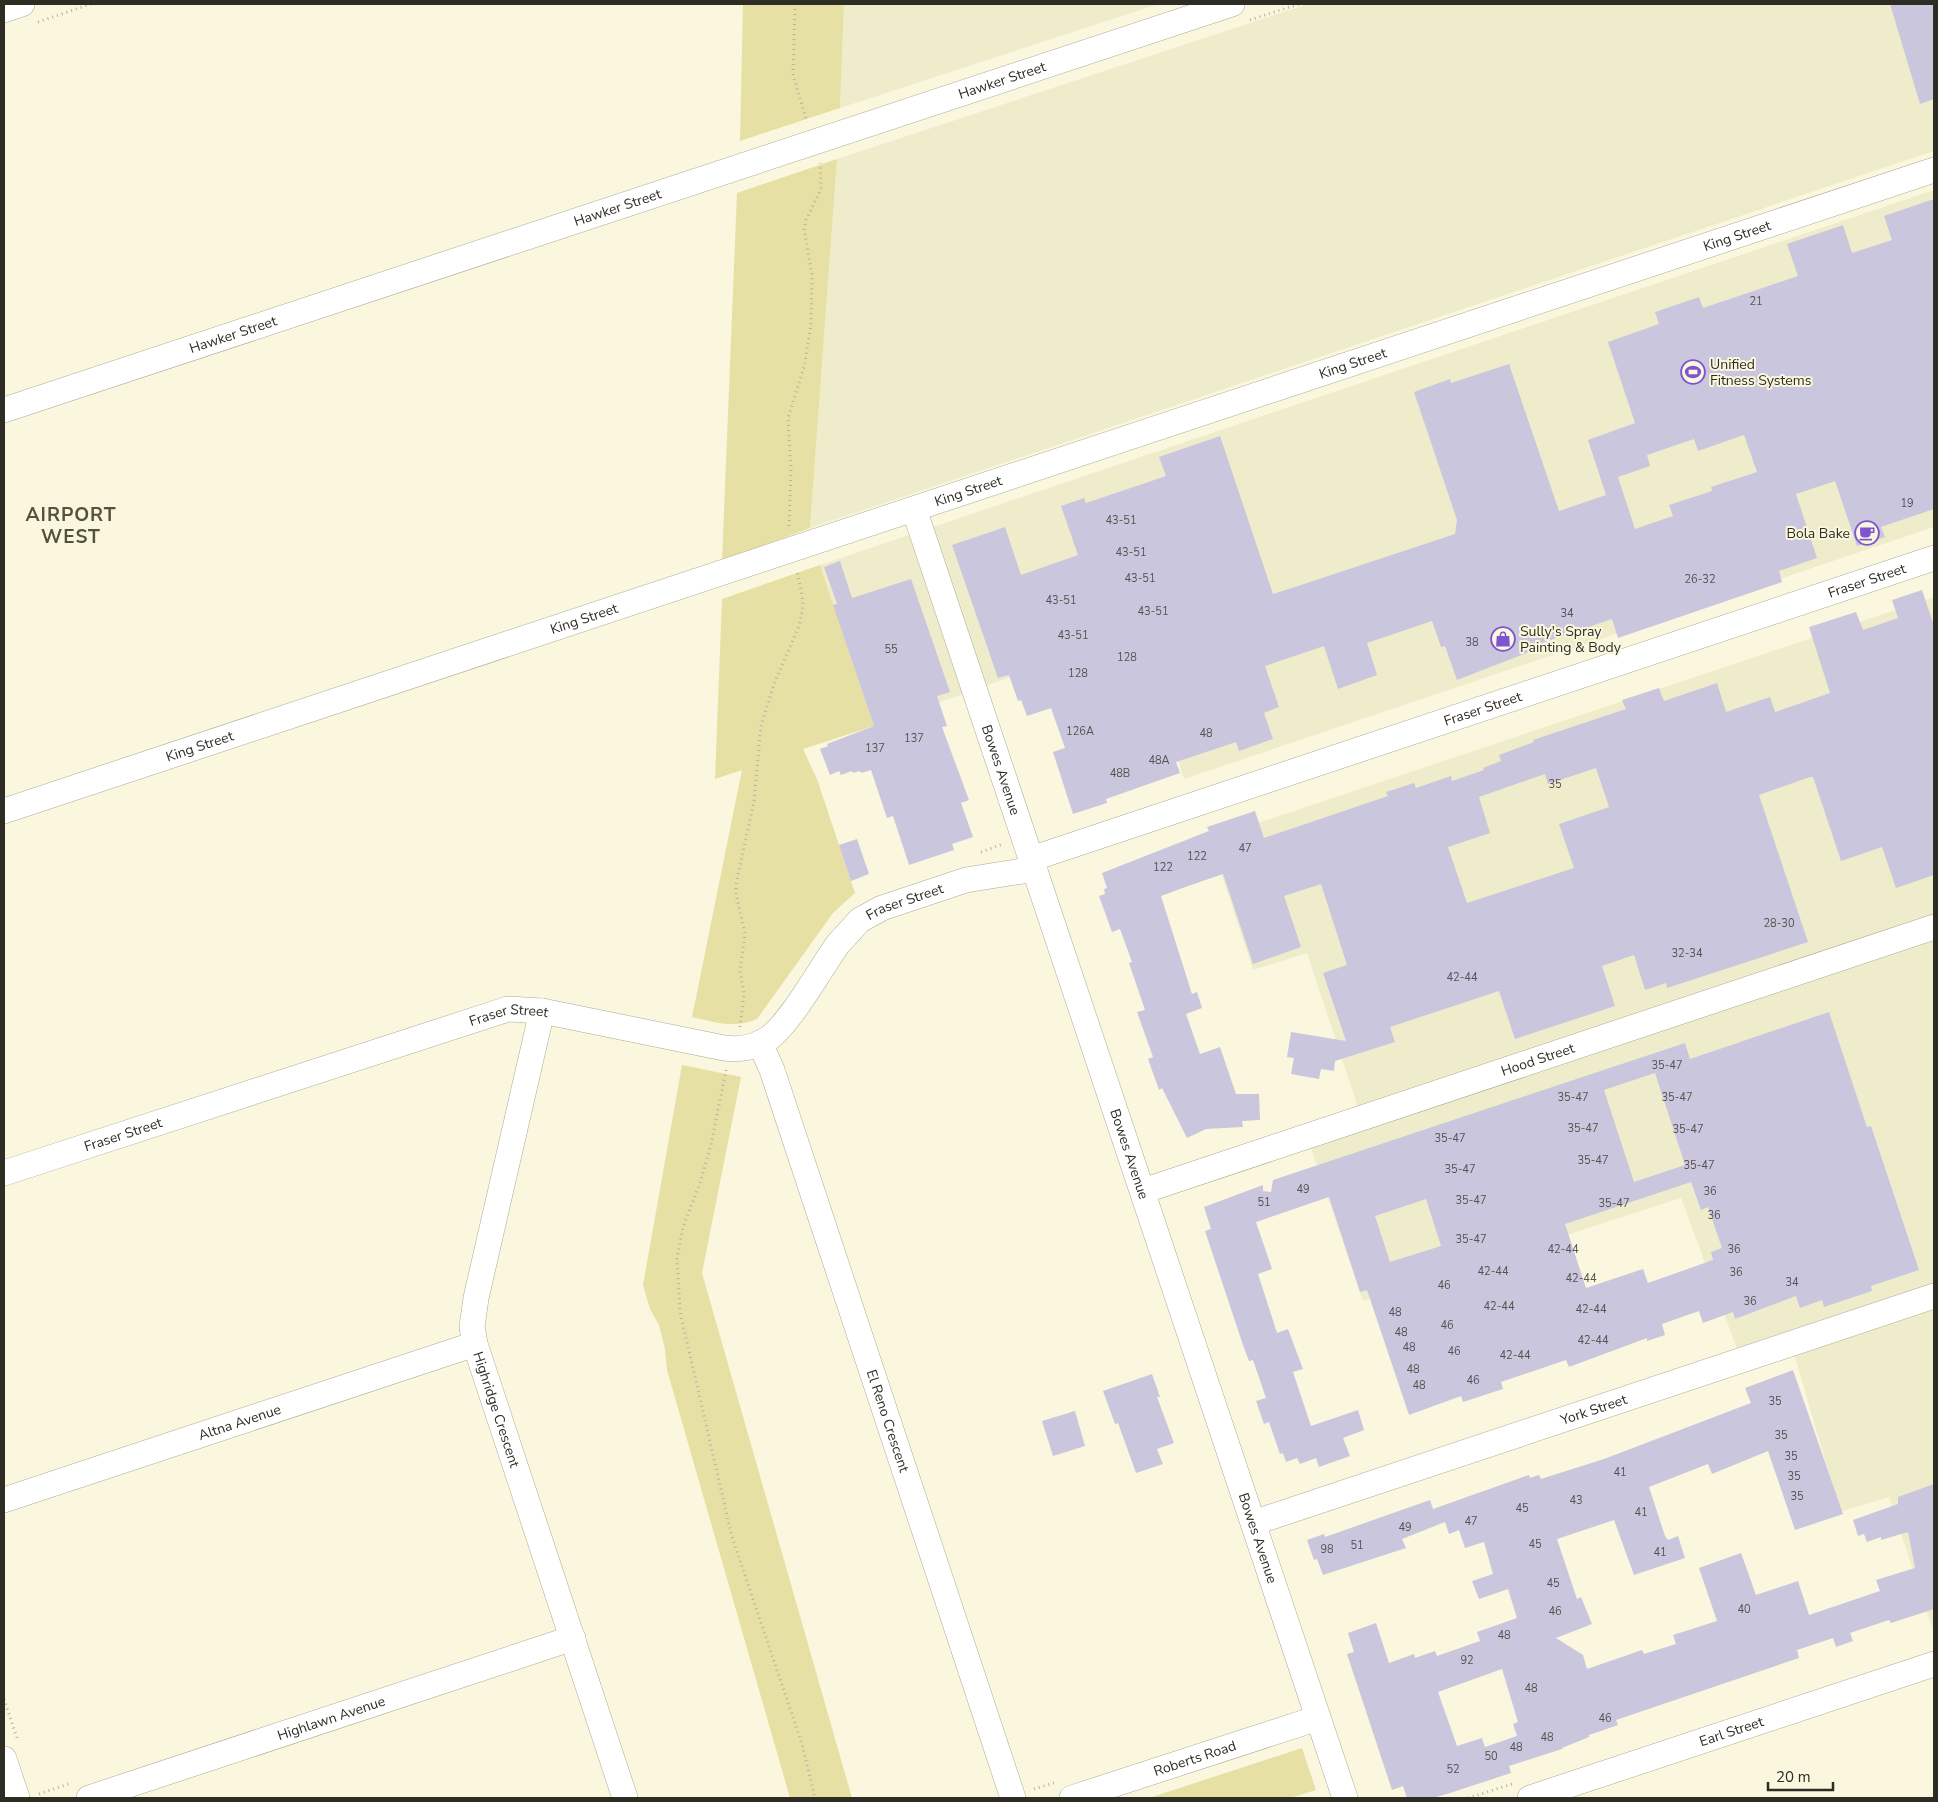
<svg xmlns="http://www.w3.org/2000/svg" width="1938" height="1802" viewBox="0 0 1938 1802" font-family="'Nunito Sans',sans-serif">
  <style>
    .built { fill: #efeccb }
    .green { fill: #e7e0a5 }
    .building { fill: #cac6de; fill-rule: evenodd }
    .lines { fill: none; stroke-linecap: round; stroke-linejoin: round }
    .minor-casing { stroke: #acaa92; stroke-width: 26 }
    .path { stroke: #b5b29f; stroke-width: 3; stroke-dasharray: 1 4; stroke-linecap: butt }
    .minor { stroke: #fff; stroke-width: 25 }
    .labels { text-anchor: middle; stroke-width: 4; stroke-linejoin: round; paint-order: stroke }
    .number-label { font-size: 11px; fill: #555352 }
    .street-label { font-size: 14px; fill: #2e2d24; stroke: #faf7de }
    .poi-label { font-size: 14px; fill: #2e2d24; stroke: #faf7de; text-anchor: start }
    .district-label { font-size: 19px; font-weight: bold; letter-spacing: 1px; fill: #54523c; stroke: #faf7de }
  </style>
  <rect width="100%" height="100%" fill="#faf7de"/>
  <g class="built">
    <polygon points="844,4 1159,4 840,108"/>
    <polygon points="1308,4 1934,4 1934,151 810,528 837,159"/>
    <polygon points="1934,190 1934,527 1184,779 1136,632 874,726 820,565"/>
    <polygon points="1934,597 1934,1633 1889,1497 1840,1512 1788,1333 1737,1349 1681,1198 1363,1301 1311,1148 1365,1129 1307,953 1253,970 1210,839"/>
  </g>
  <g class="green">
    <polygon points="743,4 844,4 840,108 740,141"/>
    <polygon points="837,159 810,528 722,561 737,193"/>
    <path d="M820,565l54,161 -71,23 14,30 38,114 -22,20 -76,106c-22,10 -43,3 -65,-2l50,-247 -27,9 7,-180z"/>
    <polygon points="682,1065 741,1077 702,1273 852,1798 790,1798 667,1370 665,1349 659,1325 650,1309 643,1285"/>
    <polygon points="1302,1748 1316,1790 1290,1798 1149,1798"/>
  </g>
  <g class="building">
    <polygon points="1890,4 1934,4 1934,99 1920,104"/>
    <path d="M1934,199v310l-53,18 4,10 -28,9 -22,-65 -39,13 21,64 -38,13 3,11 -164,56 -6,-19 -85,29 2,4 -72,28 -12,-34 -4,1 -9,-26 -65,22 10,32 -39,14 -14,-43 -59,20 14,41 -15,6 9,26 -34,12 -3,-9 -60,20 4,11 -74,26 1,4 -34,11 -20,-62 12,-4 -14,-40 -24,8 -6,-16 -3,1 -9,-26 -11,3 -46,-133 53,-18 16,48 57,-20 -17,-49 23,-8 2,5 80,-27 -7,-19 61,-21 53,158 25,-8 157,-52 2,-14 -43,-128 36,-13 1,4 58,-19 50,147 47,-16 -18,-55 47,-17 -27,-81 51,-18 -4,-12 44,-15 4,11 95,-32 -11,-32 56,-19 9,28 40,-13 -8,-24zM1744,435l13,37 -46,15 1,4 -43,14 4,11 -38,13 -17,-52 32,-11 -3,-11 47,-16 4,12z"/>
    <polygon points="840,561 852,598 911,579 950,692 937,696 947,726 942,727 969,800 961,803 973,837 952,844 954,850 909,865 893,816 887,818 871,770 861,773 860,771 853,773 852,771 841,775 839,771 830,775 820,749 828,746 827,744 874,726 833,605 837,604 824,567"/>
    <path d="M1922,590l12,36v249l-38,13 -14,-41 -41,14 -28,-84h-3l-51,18 49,147 -141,46 -1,-5 -21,7 -11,-35 -32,11 13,40 -100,33 -16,-48 -109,36 5,15 -60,19 -1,10 -13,-2 -2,10 -28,-5 3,-16 -7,-1 4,-25 55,9 -23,-68 24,-8 -26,-81 -37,12 17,51 -48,17 -30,-90 -35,12 -27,10 31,98 5,-2 5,16 -16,6 14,40 20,-7 16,47h23l1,26 -18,1 1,6 -37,2 -19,9 -25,-50 -3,2 -11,-31 5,-2 -16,-45 8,-2 -16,-47 3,-1 -12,-33 -8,3 -13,-36 6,-2 -1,-5 3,-1 -5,-15 107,-42 -2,-4 48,-16 9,27 124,-42 -2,-4 28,-9 2,5 35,-12 1,5 32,-11 -1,-2 18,-7 -2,-6 35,-13 -1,-2 93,-31 -4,-9 37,-12 5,13 53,-18 9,29 44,-15 5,15 55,-19 -21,-66 47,-15 7,18 35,-12 -6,-18zM1596,768l13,39 -50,17 15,44 -107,35 -19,-56 42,-14 -11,-36 66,-23 3,10z"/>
    <polygon points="857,839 869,874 851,881 839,845"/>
    <path d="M1829,1012l38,115 4,-1 48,144 -48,16 1,5 -48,16 -2,-7 -22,8 -4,-12 -61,23 -2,-7 -30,11 -4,-12 -37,13 3,11 -18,6v-3l-78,29 -3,-7 -65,22 2,7 -40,13 -2,-6 -52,19 -42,-125 -7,2 -31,-95 -73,25 16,47 -14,5 19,59 11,-4 15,40 -10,3 18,54 47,-16 6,20 -21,8 7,18 -31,11 -3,-9 -16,6 -3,-6 -11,4 -3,-9 -3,1 -11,-32 -5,2 -8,-23 10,-3 -13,-38 -4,1 -6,-16 -38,-114 6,-2 -7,-22 59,-22v6l8,1 2,-12 412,-137 5,16zM1655,1073l30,92 -51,17 -30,-92zM1691,1182l10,28 7,-3 14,41 -11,4 2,8 -65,23 -5,-14 -57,19 -21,-64zM1426,1199l15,47 -51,16 -15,-46z"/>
    <path d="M1793,1370l50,144 -48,16 -27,-79 -56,23 -4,-10 -59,23 16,49 3,4 10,-4 7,22 -51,17 -20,-55 -57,19 20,60 4,-2 11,27 -36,14 27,17 4,14 55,-19 2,4 32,-10 -3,-9 44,-14 -18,-53 42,-15 15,42 42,-14 11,34 71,-24 -4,-11 39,-12 -7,-36 -27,8v-3l-14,5 -3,-8 -6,2 -5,-16 45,-16v-7l36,-13v125l-43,14 -2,-3 -39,13 3,8 -17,6 -3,-9 -36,12 2,8 -183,62 2,5 -29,10v2l-27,11v1l-53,17 2,7 -61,20 -17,5h-26l-4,-12 -11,4 -45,-136 7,-2 -6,-19 28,-10 13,40 25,-9 1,4 20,-7 2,5 43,-15 -3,-9 40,-14 -9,-29 -29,10 -7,-18 21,-7 -9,-32 -19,6 -6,-18 -10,4 -4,-12 -43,17 4,9 -83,27 -6,-16 -3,1 -7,-20 17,-6 1,3 105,-37 3,9 96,-34 1,3 9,-3 2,4 63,-20 147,-56 -6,-15zM1502,1669l16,53 -5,2 4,12 -32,11 -3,-9 -25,8 -19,-54z"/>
    <polygon points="1152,1374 1160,1397 1157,1397 1174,1443 1157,1449 1163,1464 1136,1473 1118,1423 1115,1424 1103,1391"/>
    <polygon points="1075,1411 1085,1446 1053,1456 1042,1421"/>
  </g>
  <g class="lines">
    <g class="minor-casing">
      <g id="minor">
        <polyline points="4,10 22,4"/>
        <path id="s1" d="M4,410l1228,-406"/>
        <path id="s2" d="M914,509l431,1289"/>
        <path id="s3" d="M4,811l1930,-641"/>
        <path id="s4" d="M1031,859l903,-301"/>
        <path id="s5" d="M542,1011l-66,287 -4,29 3,17 150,454"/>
        <path id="s6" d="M760,1043l12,27 241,728"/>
        <path id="s7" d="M4,1173l504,-164 34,2 182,37c16,2 31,0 45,-10 21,-15 52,-70 69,-94l22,-24 22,-12 84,-28 69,-11"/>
        <path id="s8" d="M1143,1191l791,-264"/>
        <path id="s9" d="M4,1500l471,-156"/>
        <path id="s10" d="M1253,1523l681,-227"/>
        <polyline points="4,1759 17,1798"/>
        <path id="s11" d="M89,1798l484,-160"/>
        <path id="s12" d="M1072,1798l246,-80"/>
        <path id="s13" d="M1530,1798l404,-134"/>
      </g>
    </g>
    <g class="path">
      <polyline points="795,4 793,75 807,122"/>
      <polyline points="1250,20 1299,4"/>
      <polyline points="38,22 91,4"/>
      <polyline points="789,526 791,471 788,418 804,367 811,325 812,275 804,229 806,220 821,189 820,163"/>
      <polyline points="981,852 1003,844"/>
      <polyline points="740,1027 744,994 740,970 745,934 736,894 736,884 754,801 761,726 774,684 799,626 802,612 803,600 797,571"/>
      <polyline points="726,1070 711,1145 700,1183 683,1227 677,1259 680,1312 732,1537 802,1744 815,1798"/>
      <polyline points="4,1699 18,1741"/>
      <polyline points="1034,1789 1054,1783"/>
      <polyline points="39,1794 71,1783"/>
      <polyline points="1468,1798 1512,1784"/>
    </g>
    <use href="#minor" class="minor"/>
  </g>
  <defs>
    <g id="stadium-ring" transform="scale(1.25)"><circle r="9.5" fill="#faf7de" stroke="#7d56cf" stroke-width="1.5"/><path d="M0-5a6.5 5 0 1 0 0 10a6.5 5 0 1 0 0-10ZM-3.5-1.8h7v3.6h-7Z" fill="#7d56cf"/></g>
    <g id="cafe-ring" transform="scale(1.25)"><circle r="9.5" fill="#faf7de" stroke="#7d56cf" stroke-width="1.5"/><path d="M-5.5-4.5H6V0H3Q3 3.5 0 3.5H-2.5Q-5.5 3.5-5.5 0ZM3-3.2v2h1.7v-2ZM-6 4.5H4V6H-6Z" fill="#7d56cf"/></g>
    <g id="shop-ring" transform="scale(1.25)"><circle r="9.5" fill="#faf7de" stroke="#7d56cf" stroke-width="1.5"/><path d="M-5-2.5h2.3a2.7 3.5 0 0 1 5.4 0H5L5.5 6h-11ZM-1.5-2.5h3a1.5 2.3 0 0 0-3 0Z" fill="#7d56cf"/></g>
  </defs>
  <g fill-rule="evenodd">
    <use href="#stadium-ring" x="1693" y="372"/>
    <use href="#cafe-ring" x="1867" y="533"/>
    <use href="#shop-ring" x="1503" y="639"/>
  </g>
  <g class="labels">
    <g class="number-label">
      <text x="1756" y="305">21</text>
      <text x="1907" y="507">19</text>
      <text x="1121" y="524">43-51</text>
      <text x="1131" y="556">43-51</text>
      <text x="1140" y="582">43-51</text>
      <text x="1700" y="583">26-32</text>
      <text x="1061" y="604">43-51</text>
      <text x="1153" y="615">43-51</text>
      <text x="1567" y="617">34</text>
      <text x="1073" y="639">43-51</text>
      <text x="1472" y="646">38</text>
      <text x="891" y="653">55</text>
      <text x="1127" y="661">128</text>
      <text x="1078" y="677">128</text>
      <text x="1080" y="735">126A</text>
      <text x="1206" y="737">48</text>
      <text x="914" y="742">137</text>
      <text x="875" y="752">137</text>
      <text x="1159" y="764">48A</text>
      <text x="1120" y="777">48B</text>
      <text x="1555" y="788">35</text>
      <text x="1245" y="852">47</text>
      <text x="1197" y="860">122</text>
      <text x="1163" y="871">122</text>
      <text x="1779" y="927">28-30</text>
      <text x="1687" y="957">32-34</text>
      <text x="1462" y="981">42-44</text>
      <text x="1667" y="1069">35-47</text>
      <text x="1573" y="1101">35-47</text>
      <text x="1677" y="1101">35-47</text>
      <text x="1583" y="1132">35-47</text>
      <text x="1688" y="1133">35-47</text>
      <text x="1450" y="1142">35-47</text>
      <text x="1593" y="1164">35-47</text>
      <text x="1699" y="1169">35-47</text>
      <text x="1460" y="1173">35-47</text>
      <text x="1303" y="1193">49</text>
      <text x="1710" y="1195">36</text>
      <text x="1471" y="1204">35-47</text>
      <text x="1264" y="1206">51</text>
      <text x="1614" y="1207">35-47</text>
      <text x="1714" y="1219">36</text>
      <text x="1471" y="1243">35-47</text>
      <text x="1563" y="1253">42-44</text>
      <text x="1734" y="1253">36</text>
      <text x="1493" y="1275">42-44</text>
      <text x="1736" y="1276">36</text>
      <text x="1581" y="1282">42-44</text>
      <text x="1792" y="1286">34</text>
      <text x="1444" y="1289">46</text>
      <text x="1750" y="1305">36</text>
      <text x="1499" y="1310">42-44</text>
      <text x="1591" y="1313">42-44</text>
      <text x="1395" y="1316">48</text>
      <text x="1447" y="1329">46</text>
      <text x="1401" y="1336">48</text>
      <text x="1593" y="1344">42-44</text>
      <text x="1409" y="1351">48</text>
      <text x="1454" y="1355">46</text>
      <text x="1515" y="1359">42-44</text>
      <text x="1413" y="1373">48</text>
      <text x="1473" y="1384">46</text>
      <text x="1419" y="1389">48</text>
      <text x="1775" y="1405">35</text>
      <text x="1781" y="1439">35</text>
      <text x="1791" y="1460">35</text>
      <text x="1620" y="1476">41</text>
      <text x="1794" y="1480">35</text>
      <text x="1797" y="1500">35</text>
      <text x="1576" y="1504">43</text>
      <text x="1522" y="1512">45</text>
      <text x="1641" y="1516">41</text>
      <text x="1471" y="1525">47</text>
      <text x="1405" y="1531">49</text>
      <text x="1535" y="1548">45</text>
      <text x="1357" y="1549">51</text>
      <text x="1327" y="1553">98</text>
      <text x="1660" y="1556">41</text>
      <text x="1553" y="1587">45</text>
      <text x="1744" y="1613">40</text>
      <text x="1555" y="1615">46</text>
      <text x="1504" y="1639">48</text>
      <text x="1467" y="1664">92</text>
      <text x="1531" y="1692">48</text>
      <text x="1605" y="1722">46</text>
      <text x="1547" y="1741">48</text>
      <text x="1516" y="1751">48</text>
      <text x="1491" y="1760">50</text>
      <text x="1453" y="1773">52</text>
    </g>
    <g class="street-label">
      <text dy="5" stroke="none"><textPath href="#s1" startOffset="1051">Hawker Street</textPath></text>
      <text dy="5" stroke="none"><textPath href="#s1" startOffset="646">Hawker Street</textPath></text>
      <text dy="5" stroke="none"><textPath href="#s3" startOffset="1826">King Street</textPath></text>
      <text dy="5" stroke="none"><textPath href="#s1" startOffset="241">Hawker Street</textPath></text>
      <text dy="5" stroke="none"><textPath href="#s3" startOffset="1421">King Street</textPath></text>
      <text dy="5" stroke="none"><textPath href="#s3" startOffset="1016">King Street</textPath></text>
      <text dy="5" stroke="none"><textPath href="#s4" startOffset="881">Fraser Street</textPath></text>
      <text dy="5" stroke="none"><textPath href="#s3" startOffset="611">King Street</textPath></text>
      <text dy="5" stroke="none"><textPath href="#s4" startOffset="476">Fraser Street</textPath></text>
      <text dy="5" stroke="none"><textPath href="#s3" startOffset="206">King Street</textPath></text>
      <text dy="5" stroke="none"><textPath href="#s2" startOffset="275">Bowes Avenue</textPath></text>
      <text dy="5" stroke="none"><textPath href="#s7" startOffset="995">Fraser Street</textPath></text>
      <text dy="5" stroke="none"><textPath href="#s7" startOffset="530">Fraser Street</textPath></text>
      <text dy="5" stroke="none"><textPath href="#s8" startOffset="416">Hood Street</textPath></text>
      <text dy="5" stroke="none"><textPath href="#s7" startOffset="125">Fraser Street</textPath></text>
      <text dy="5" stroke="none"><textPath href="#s2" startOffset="680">Bowes Avenue</textPath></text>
      <text dy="5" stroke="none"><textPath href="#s5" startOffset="410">Highridge Crescent</textPath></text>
      <text dy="5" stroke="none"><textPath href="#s10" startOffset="359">York Street</textPath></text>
      <text dy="5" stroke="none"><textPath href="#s6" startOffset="399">El Reno Crescent</textPath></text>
      <text dy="5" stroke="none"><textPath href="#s9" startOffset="248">Altna Avenue</textPath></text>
      <text dy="5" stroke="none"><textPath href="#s2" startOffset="1085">Bowes Avenue</textPath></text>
      <text dy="5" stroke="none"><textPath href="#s11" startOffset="255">Highlawn Avenue</textPath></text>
      <text dy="5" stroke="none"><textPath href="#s13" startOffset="212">Earl Street</textPath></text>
      <text dy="5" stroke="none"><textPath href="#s12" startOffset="129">Roberts Road</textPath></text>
    </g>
    <g class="poi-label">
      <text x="1710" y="369">Unified<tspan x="1710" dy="16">Fitness Systems</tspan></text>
      <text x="1850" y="538" text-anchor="end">Bola Bake</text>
      <text x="1520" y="636">Sully's Spray<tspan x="1520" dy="16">Painting &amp; Body</tspan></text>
    </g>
    <g class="district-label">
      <text x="71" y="521">AIRPORT<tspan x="71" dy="22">WEST</tspan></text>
    </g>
  </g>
  <rect width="1938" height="1802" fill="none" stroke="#2e2d24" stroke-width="10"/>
  <path d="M1768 1782v8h65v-8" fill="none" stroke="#2e2d24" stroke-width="2.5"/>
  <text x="1776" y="1782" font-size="15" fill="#2e2d24" stroke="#faf7de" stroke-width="4" paint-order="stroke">20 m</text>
</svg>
